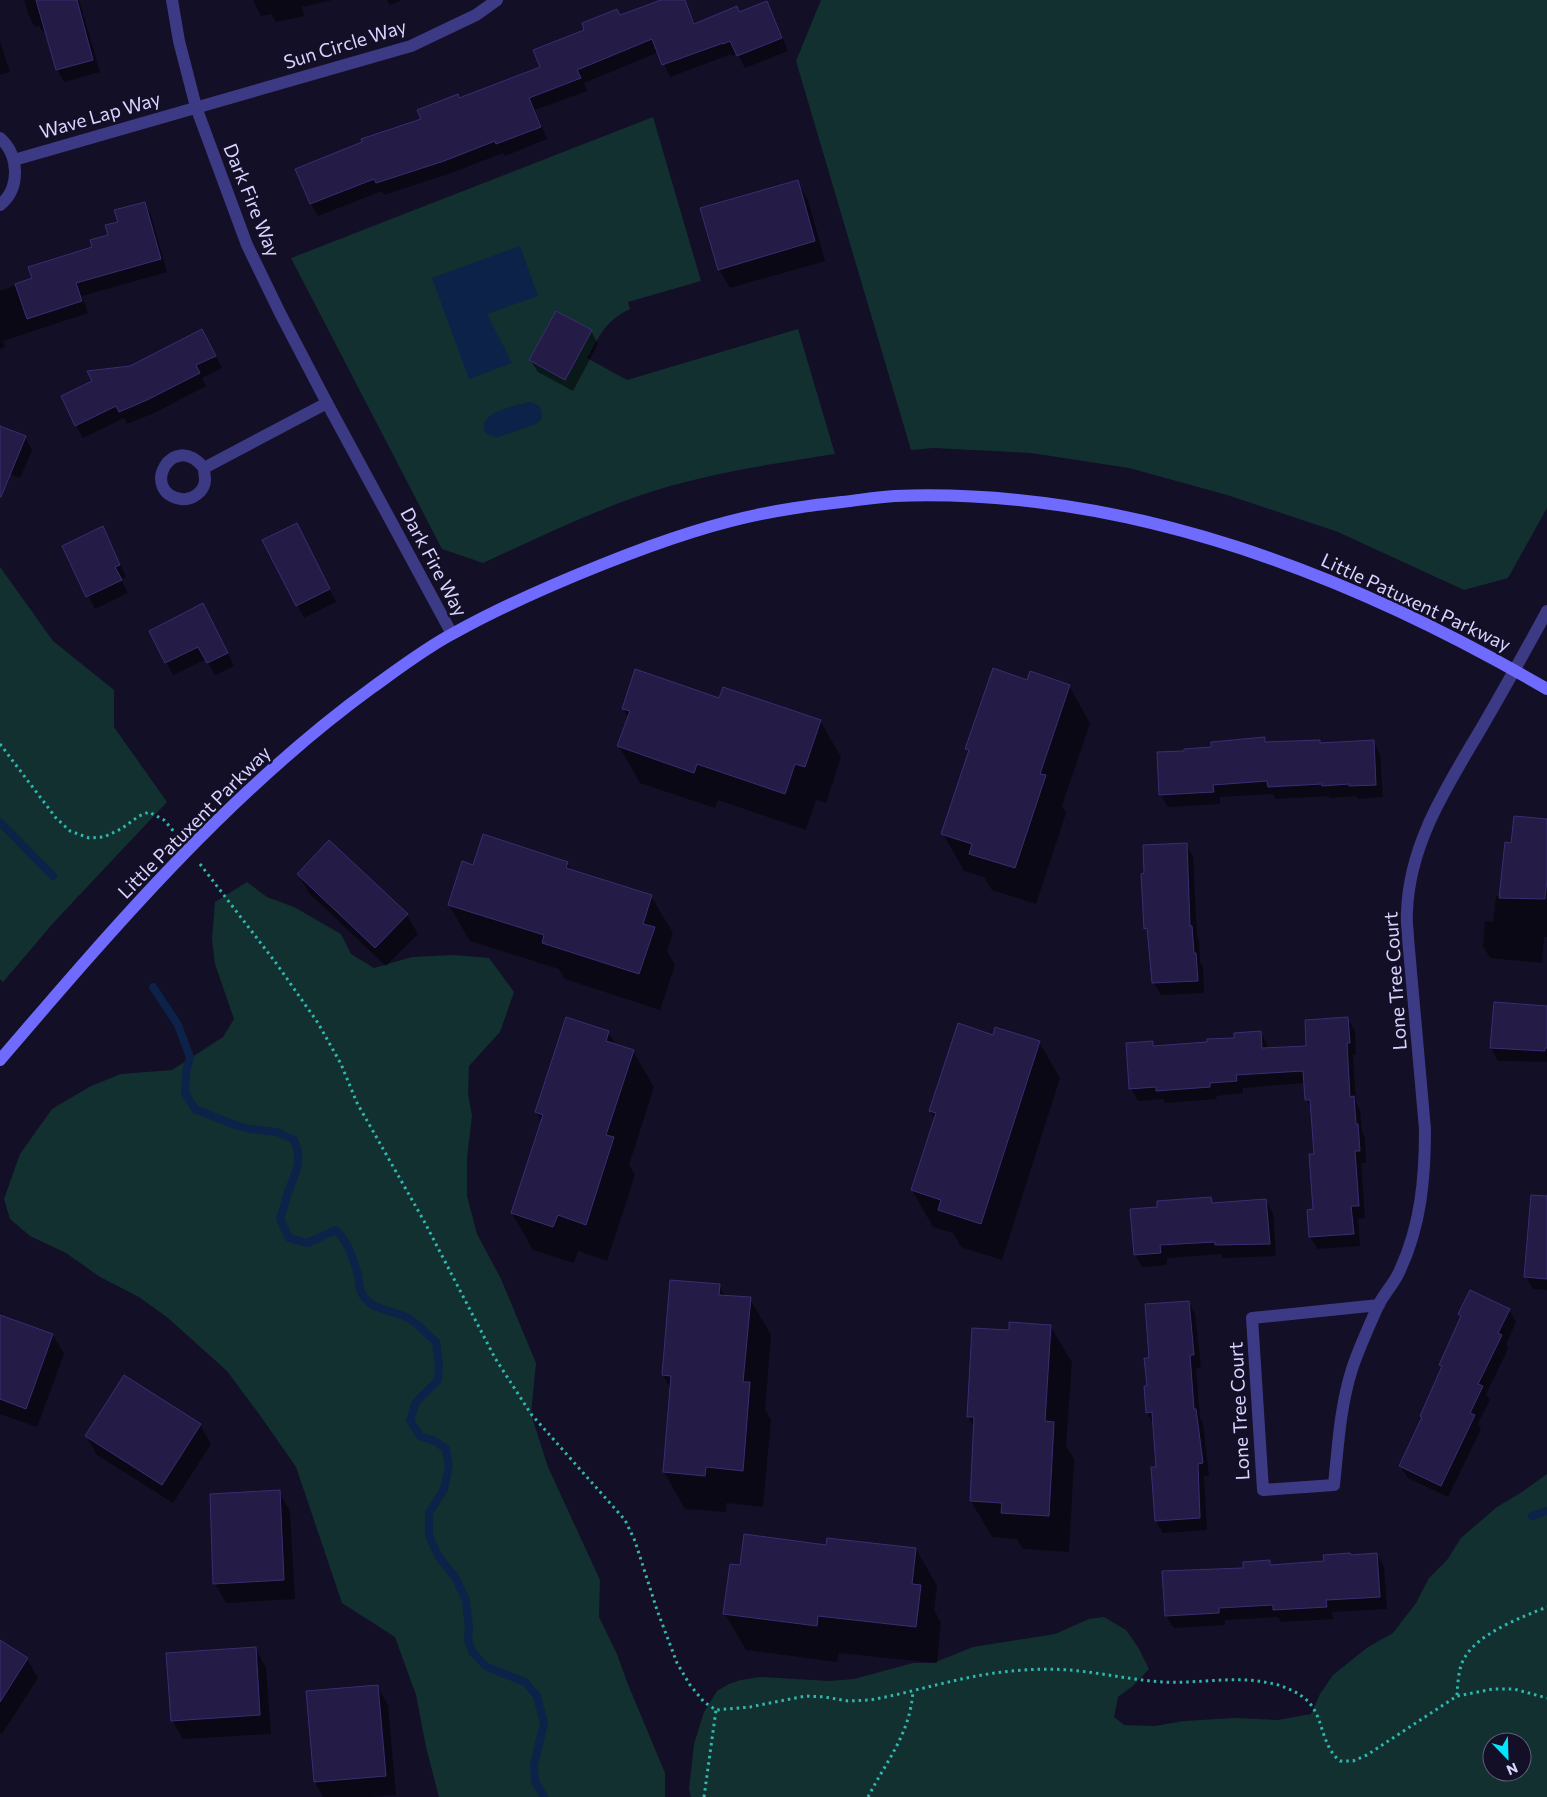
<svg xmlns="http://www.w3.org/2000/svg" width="1547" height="1797" viewBox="0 0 1547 1797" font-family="Commissioner,sans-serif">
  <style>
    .green { fill: #12302f; fill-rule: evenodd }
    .water { fill: #0c2248 }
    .shadow { fill: #0007 }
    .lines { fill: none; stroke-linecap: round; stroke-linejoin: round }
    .stream { stroke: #0c2248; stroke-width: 8 }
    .building { fill: #241b47; stroke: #3b2d73 }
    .path { stroke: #2fb8b0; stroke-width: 3; stroke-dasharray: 2.5 4; stroke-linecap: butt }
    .street { stroke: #3d3a85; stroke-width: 12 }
    .secondary { stroke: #6f6bff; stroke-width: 12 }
    .labels { text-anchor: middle; stroke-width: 5; stroke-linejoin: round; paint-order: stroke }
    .street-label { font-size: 19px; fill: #d9d4ff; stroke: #130f26 }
  </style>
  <rect width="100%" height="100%" fill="#130f26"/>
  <g class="green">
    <polygon points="821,0 1547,0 1547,508 1508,578 1464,590 1338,532 1227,495 1129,468 1031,453 933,448 911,450 796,61"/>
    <path d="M653,117l48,164 -73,21 2,7c-25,12 -30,26 -43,49l40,22 171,-51 37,125c-65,10 -131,20 -194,41 -54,19 -106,44 -158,68l-41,-14 -151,-291z"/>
    <polygon points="0,567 53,641 114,690 114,727 167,802 55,921 3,982 0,979"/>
    <polygon points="247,882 267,897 294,907 341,934 351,954 374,968 412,957 453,955 489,958 514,992 500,1032 469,1066 468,1093 472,1116 467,1158 467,1196 477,1234 501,1279 536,1363 531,1414 548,1467 600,1580 599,1617 617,1654 627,1682 665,1773 665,1797 439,1797 426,1747 416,1695 395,1637 342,1603 296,1467 259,1414 227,1371 168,1318 139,1297 100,1277 66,1253 30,1236 10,1219 4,1199 20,1154 52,1109 91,1086 121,1074 172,1070 223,1037 234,1019 215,964 212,939 215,902"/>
    <path d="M1547,1474v323h-856l-2,-8 5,-45 10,-32 13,-21 12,-7 12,-4 19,-3 69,4 25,-2 59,-16h20l40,-16 82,-13 34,-15 15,-2 22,13 12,17 11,22 -16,17 -15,11 -4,20 10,8 31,1 29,-5 51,-3 43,2 33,-6 9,-20 13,-19 35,-28 25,-14 23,-30 13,-25 18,-18 14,-22 36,-31 25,-15zM1492,1742h30v30h-30z"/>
  </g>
  <g class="water">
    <polygon points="520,246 538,296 487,314 512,363 469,379 432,278"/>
    <path d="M529,402c10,1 14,7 13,17l-6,5 -40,14 -11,-5c-7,-22 28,-26 44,-31z"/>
  </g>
  <g class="shadow">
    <polygon points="24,0 79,0 100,72 64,82 57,69 46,31 43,32 39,26 35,27 28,14"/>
    <polygon points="253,0 332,0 302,7 304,16 276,22 271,14 261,16"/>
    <polygon points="387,0 402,0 390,5"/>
    <polygon points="664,0 684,0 696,25 740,13 766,3 773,15 788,51 745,68 737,53 732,56 731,54 670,77 659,52 584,83 587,91 535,110 547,139 505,156 503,153 451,173 384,195 382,191 318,216 311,204 297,169 422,120 460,100 541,68 620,16"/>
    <polygon points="0,42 10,72 0,75"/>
    <polygon points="797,181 808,200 825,261 730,288 719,269"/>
    <polygon points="144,203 151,215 167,272 82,296 88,313 3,341 5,347 0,349 0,291 34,279 93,248 109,236"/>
    <polygon points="591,331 598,344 573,391 538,372 530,360"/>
    <polygon points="209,343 222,368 202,378 206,386 154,413 127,424 124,418 83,438 76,426 130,367"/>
    <polygon points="0,427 25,437 32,450 20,478 8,473 0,493"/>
    <polygon points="303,537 336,602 304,618 264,540"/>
    <polygon points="109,540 126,577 121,579 128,593 95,609 64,547"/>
    <polygon points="210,617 234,666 215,675 206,659 173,675 150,631"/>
    <polygon points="1069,686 1090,723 1062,806 1066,813 1036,904 992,890 984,877 964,871 943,834 969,753 966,749"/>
    <polygon points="720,700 820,721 841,757 826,803 816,800 806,830 718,800 715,808 640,783 619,746 629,718 623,709"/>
    <polygon points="1264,739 1267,743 1320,744 1373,741 1380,754 1383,797 1358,799 1356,796 1330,798 1329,796 1276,799 1273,794 1220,797 1220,804 1168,807 1161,795 1212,748"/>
    <polygon points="1547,821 1547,937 1544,937 1542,963 1490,958 1483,946 1485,921 1493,922 1496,896 1501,896 1512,844"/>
    <polygon points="1186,844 1193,857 1197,936 1199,939 1200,962 1203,967 1204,993 1161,995 1154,983 1149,935 1145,928"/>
    <polygon points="567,863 572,872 651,896 673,933 667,951 675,965 660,1010 565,979 559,969 470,941 449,905"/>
    <polygon points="298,874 407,915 418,934 386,966 309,893"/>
    <polygon points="1495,1003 1547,1007 1547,1062 1498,1061 1491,1048"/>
    <polygon points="1347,1018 1355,1031 1356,1055 1353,1055 1356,1103 1360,1110 1362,1132 1365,1138 1366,1163 1361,1163 1365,1218 1358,1219 1360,1246 1318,1249 1310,1237 1314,1210 1315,1155 1312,1109 1306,1100 1305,1083 1243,1088 1243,1093 1216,1096 1217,1099 1165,1103 1163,1099 1138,1101 1131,1089 1127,1044 1152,1042 1155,1048 1208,1043 1235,1039 1260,1032 1267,1044 1267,1049 1308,1047"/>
    <polygon points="608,1032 616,1045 633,1051 654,1087 629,1165 635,1175 607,1261 578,1251 574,1263 533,1250 512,1213 542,1121 536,1112"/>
    <polygon points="993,1036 1039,1042 1060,1078 1002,1260 961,1247 953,1233 933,1227 912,1190 935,1119 930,1111"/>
    <polygon points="1211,1199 1214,1204 1266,1201 1273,1213 1276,1256 1223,1258 1221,1254 1167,1258 1167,1265 1142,1267 1135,1255 1159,1208"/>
    <polygon points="1547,1237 1547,1290 1533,1289 1526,1277"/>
    <polygon points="719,1286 725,1296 750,1299 771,1335 765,1409 771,1420 763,1507 726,1503 726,1512 685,1509 664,1472 671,1389 663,1375"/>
    <polygon points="1188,1302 1195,1314 1201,1367 1196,1368 1200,1418 1203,1423 1209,1476 1204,1476 1207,1530 1163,1533 1156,1521 1158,1468 1154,1425 1147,1413 1150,1359"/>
    <polygon points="1509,1310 1516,1322 1506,1344 1508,1349 1486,1394 1490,1400 1478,1423 1481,1429 1448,1497 1408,1478 1400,1466 1423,1418 1443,1368 1441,1365 1462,1318 1459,1314"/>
    <polygon points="0,1316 53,1335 64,1354 37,1427 0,1414"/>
    <polygon points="1050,1326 1072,1362 1066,1446 1074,1459 1069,1552 1023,1549 1017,1539 992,1537 971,1501 975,1429 968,1417 1010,1332"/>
    <polygon points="200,1425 211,1444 173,1503 97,1455 86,1436"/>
    <polygon points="279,1492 290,1511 295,1599 226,1603 215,1584"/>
    <polygon points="827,1546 916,1549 937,1586 934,1610 941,1623 937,1663 839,1653 837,1662 746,1650 725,1614 741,1567"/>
    <polygon points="1377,1555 1384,1567 1387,1609 1332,1612 1333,1619 1281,1622 1278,1617 1225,1620 1225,1625 1174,1628 1166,1616 1164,1573 1244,1569 1269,1562 1272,1566 1325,1562"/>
    <polygon points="0,1642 27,1659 38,1678 2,1734 0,1733"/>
    <polygon points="256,1649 266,1668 271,1734 183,1739 172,1720"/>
    <polygon points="377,1686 388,1705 396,1795 372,1797 323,1797 315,1782 307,1692"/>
  </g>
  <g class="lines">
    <g class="stream">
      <polyline points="0,822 53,876"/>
      <path d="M153,987l25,38 12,32 -4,16 -1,20 10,16 40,16 15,4 27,3 17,8c10,22 0,35 -7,55 -2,8 -4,16 -7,24l9,19 18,5 29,-13c11,10 18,30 22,45 1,6 1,14 4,19 9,17 33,16 48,25 9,6 18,16 26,23l3,23 -1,15 -22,22 -6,18 10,16 15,5 11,8 3,17 -5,23 -15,24v23l10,21 16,20 11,23 3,27 -1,13 5,13 14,14 38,15 12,14 7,27 -10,42 1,16 9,16"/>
      <polyline points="1532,1516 1547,1511"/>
    </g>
  </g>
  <g class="building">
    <polygon points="36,0 77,0 93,60 56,70"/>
    <polygon points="661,0 685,0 694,24 737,6 739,12 767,1 782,38 737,56 730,41 723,44 723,43 662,65 652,39 577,70 581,78 529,98 541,127 496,144 495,141 444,161 376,183 374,179 310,204 295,169 362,142 361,139 421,119 417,110 458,94 459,98 540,67 533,50 584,30 582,23 617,9 620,15"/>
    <polygon points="798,180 815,241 718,270 700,208"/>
    <polygon points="145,202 161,259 76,283 82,301 27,319 15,284 32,278 28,267 92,247 90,240 108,235 105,225 118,222 114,210"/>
    <polygon points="556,311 592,330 565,380 529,360"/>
    <polygon points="202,329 216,356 196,365 200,373 147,400 119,412 116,406 75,426 61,396 92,381 87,371 130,366"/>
    <polygon points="0,426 26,436 1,497 0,497"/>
    <polygon points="297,523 330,589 296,606 262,540"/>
    <polygon points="103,526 120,565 115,567 122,580 86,597 62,546"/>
    <polygon points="203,603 228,653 207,663 198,647 165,663 149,631"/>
    <polygon points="993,668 1027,680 1030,671 1070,685 1040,774 1046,775 1015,868 969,854 972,844 941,834 969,750 965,749"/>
    <polygon points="635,669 719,698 723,687 821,720 805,767 795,764 785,794 697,764 694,773 617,746 630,711 622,709"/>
    <polygon points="1265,737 1265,742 1320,740 1320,743 1374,740 1376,785 1349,786 1349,784 1322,786 1322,784 1268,787 1267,781 1213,785 1214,792 1159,795 1157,752 1184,751 1184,749 1211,747 1211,742"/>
    <polygon points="1514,816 1547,819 1547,879 1545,899 1499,898 1505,842 1511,843"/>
    <polygon points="483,834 568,862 566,868 652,895 643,924 655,927 639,974 542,943 544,935 448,905 462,861 473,865"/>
    <polygon points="329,840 408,914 375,948 297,874"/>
    <polygon points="1187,843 1190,926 1192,926 1194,953 1196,953 1198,981 1152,983 1147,928 1144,929 1141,874 1144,873 1143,845"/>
    <polygon points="1494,1002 1547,1006 1547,1048 1545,1048 1545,1051 1490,1048"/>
    <polygon points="566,1017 609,1031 606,1041 634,1050 606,1135 614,1137 586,1225 558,1215 553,1227 511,1213 543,1115 535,1112"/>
    <polygon points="1348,1017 1350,1043 1347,1043 1350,1097 1354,1096 1356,1124 1358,1124 1360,1151 1355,1151 1359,1206 1351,1206 1354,1234 1309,1237 1307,1210 1313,1209 1309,1154 1314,1154 1310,1100 1305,1100 1303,1071 1236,1075 1237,1081 1210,1083 1210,1087 1156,1091 1156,1087 1129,1089 1126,1043 1153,1041 1153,1046 1207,1042 1207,1039 1234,1038 1234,1033 1261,1031 1262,1048 1306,1046 1305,1020"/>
    <polygon points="958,1023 993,1035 995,1027 1040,1041 981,1224 938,1210 941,1200 911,1190 936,1113 929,1111"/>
    <polygon points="1531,1195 1547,1196 1547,1279 1524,1277"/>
    <polygon points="1211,1197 1212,1203 1266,1199 1270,1244 1215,1245 1215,1242 1160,1245 1161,1253 1134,1255 1130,1209 1157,1207 1157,1201"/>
    <polygon points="670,1280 720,1284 719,1295 751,1297 743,1382 750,1382 743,1471 706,1467 705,1476 663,1472 671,1376 662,1375"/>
    <polygon points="1470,1290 1510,1309 1498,1333 1502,1335 1478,1384 1483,1386 1470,1413 1475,1415 1441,1486 1399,1466 1422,1417 1420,1416 1442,1366 1439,1365 1461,1316 1458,1314"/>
    <polygon points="1189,1301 1194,1355 1190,1355 1194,1409 1196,1409 1203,1463 1198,1464 1200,1518 1155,1521 1151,1467 1156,1467 1154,1440 1152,1412 1146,1413 1144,1386 1147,1386 1144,1358 1149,1358 1145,1304"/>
    <polygon points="0,1315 53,1334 26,1409 0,1399"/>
    <polygon points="1009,1322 1051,1325 1045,1421 1054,1422 1049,1516 1001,1513 1002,1503 970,1501 974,1417 967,1417 972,1328 1009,1330"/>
    <polygon points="124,1375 201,1424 162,1485 85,1436"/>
    <polygon points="280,1490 284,1580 213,1584 210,1494"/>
    <polygon points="744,1534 826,1545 827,1538 916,1548 912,1584 921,1585 916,1627 818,1616 817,1626 723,1614 730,1564 740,1565"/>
    <polygon points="1350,1553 1351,1555 1377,1553 1380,1597 1326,1600 1327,1607 1273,1610 1273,1605 1219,1608 1219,1613 1165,1616 1162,1571 1243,1568 1243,1562 1270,1560 1270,1565 1324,1561 1323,1555"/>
    <polygon points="0,1640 28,1658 0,1702"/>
    <polygon points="256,1647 260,1715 171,1721 166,1653"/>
    <polygon points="378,1685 386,1776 314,1782 306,1691"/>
  </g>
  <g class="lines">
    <g class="path">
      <polyline points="0,744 56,818 70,831 89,838 104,837 121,829 139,816 149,812 164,820 176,834"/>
      <path d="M200,864l76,99 42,60 23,41 16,39 67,118 71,137 36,56 94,106 10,21 22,69 20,53 13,22 14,17 12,8 34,-3 56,-11 19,1 23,4 22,-1c45,-8 88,-23 133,-28 26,-3 51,-4 76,-1 28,3 55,9 83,11 34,2 69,-6 102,0 14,2 28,7 39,15 22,16 16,47 37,64h13l14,-6 90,-59 36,-7h21l33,9"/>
      <path d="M1457,1695c1,-12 1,-27 8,-38 14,-24 57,-40 82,-50"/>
      <polyline points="704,1797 716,1710"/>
      <path d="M868,1797c19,-37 42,-63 45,-106"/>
    </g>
    <g class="street">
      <polyline points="172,0 179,41 196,107 247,245 280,313 327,403 452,634"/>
      <path d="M0,138c19,17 21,50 0,67"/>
      <polyline points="14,160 411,46 476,15 497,0"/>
      <path d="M204,468c0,4 1,8 1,12 0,11 -13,21 -24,19 -42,-7 -9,-70 23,-31l123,-65"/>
      <path d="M1379,1305l-127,13 11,172 71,-5c4,-39 6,-78 18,-116 7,-21 17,-43 26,-63 6,-13 17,-23 22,-36 21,-45 25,-92 25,-141l-17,-191c0,-8 -2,-17 -1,-26 2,-69 41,-127 75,-185 22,-38 44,-77 65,-116"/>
    </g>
    <path class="secondary" d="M0,1060c114,-133 230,-269 373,-373 25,-18 54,-40 81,-54 47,-26 97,-48 147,-68 60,-24 123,-46 188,-56 17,-3 35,-5 53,-7 18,-2 36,-5 53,-6 232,-9 455,78 652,193"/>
  </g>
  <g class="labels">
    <g class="street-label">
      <text transform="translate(345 44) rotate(-17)" y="7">Sun Circle Way</text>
      <text transform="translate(100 115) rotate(-16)" y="7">Wave Lap Way</text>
      <text transform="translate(252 200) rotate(68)" y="7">Dark Fire Way</text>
      <text transform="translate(434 562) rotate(62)" y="7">Dark Fire Way</text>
      <text transform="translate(1416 602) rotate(25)" y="7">Little Patuxent Parkway</text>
      <text transform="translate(194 822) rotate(-45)" y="7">Little Patuxent Parkway</text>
      <text transform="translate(1395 981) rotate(-94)" y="7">Lone Tree Court</text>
      <text transform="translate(1239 1411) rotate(-93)" y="7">Lone Tree Court</text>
    </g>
  </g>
  <g transform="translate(1507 1757) rotate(157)"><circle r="24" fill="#130f26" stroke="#625e7d"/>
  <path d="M0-4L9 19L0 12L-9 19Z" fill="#00e5ff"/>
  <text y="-8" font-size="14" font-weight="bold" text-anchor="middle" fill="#d9d4ff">N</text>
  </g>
</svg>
